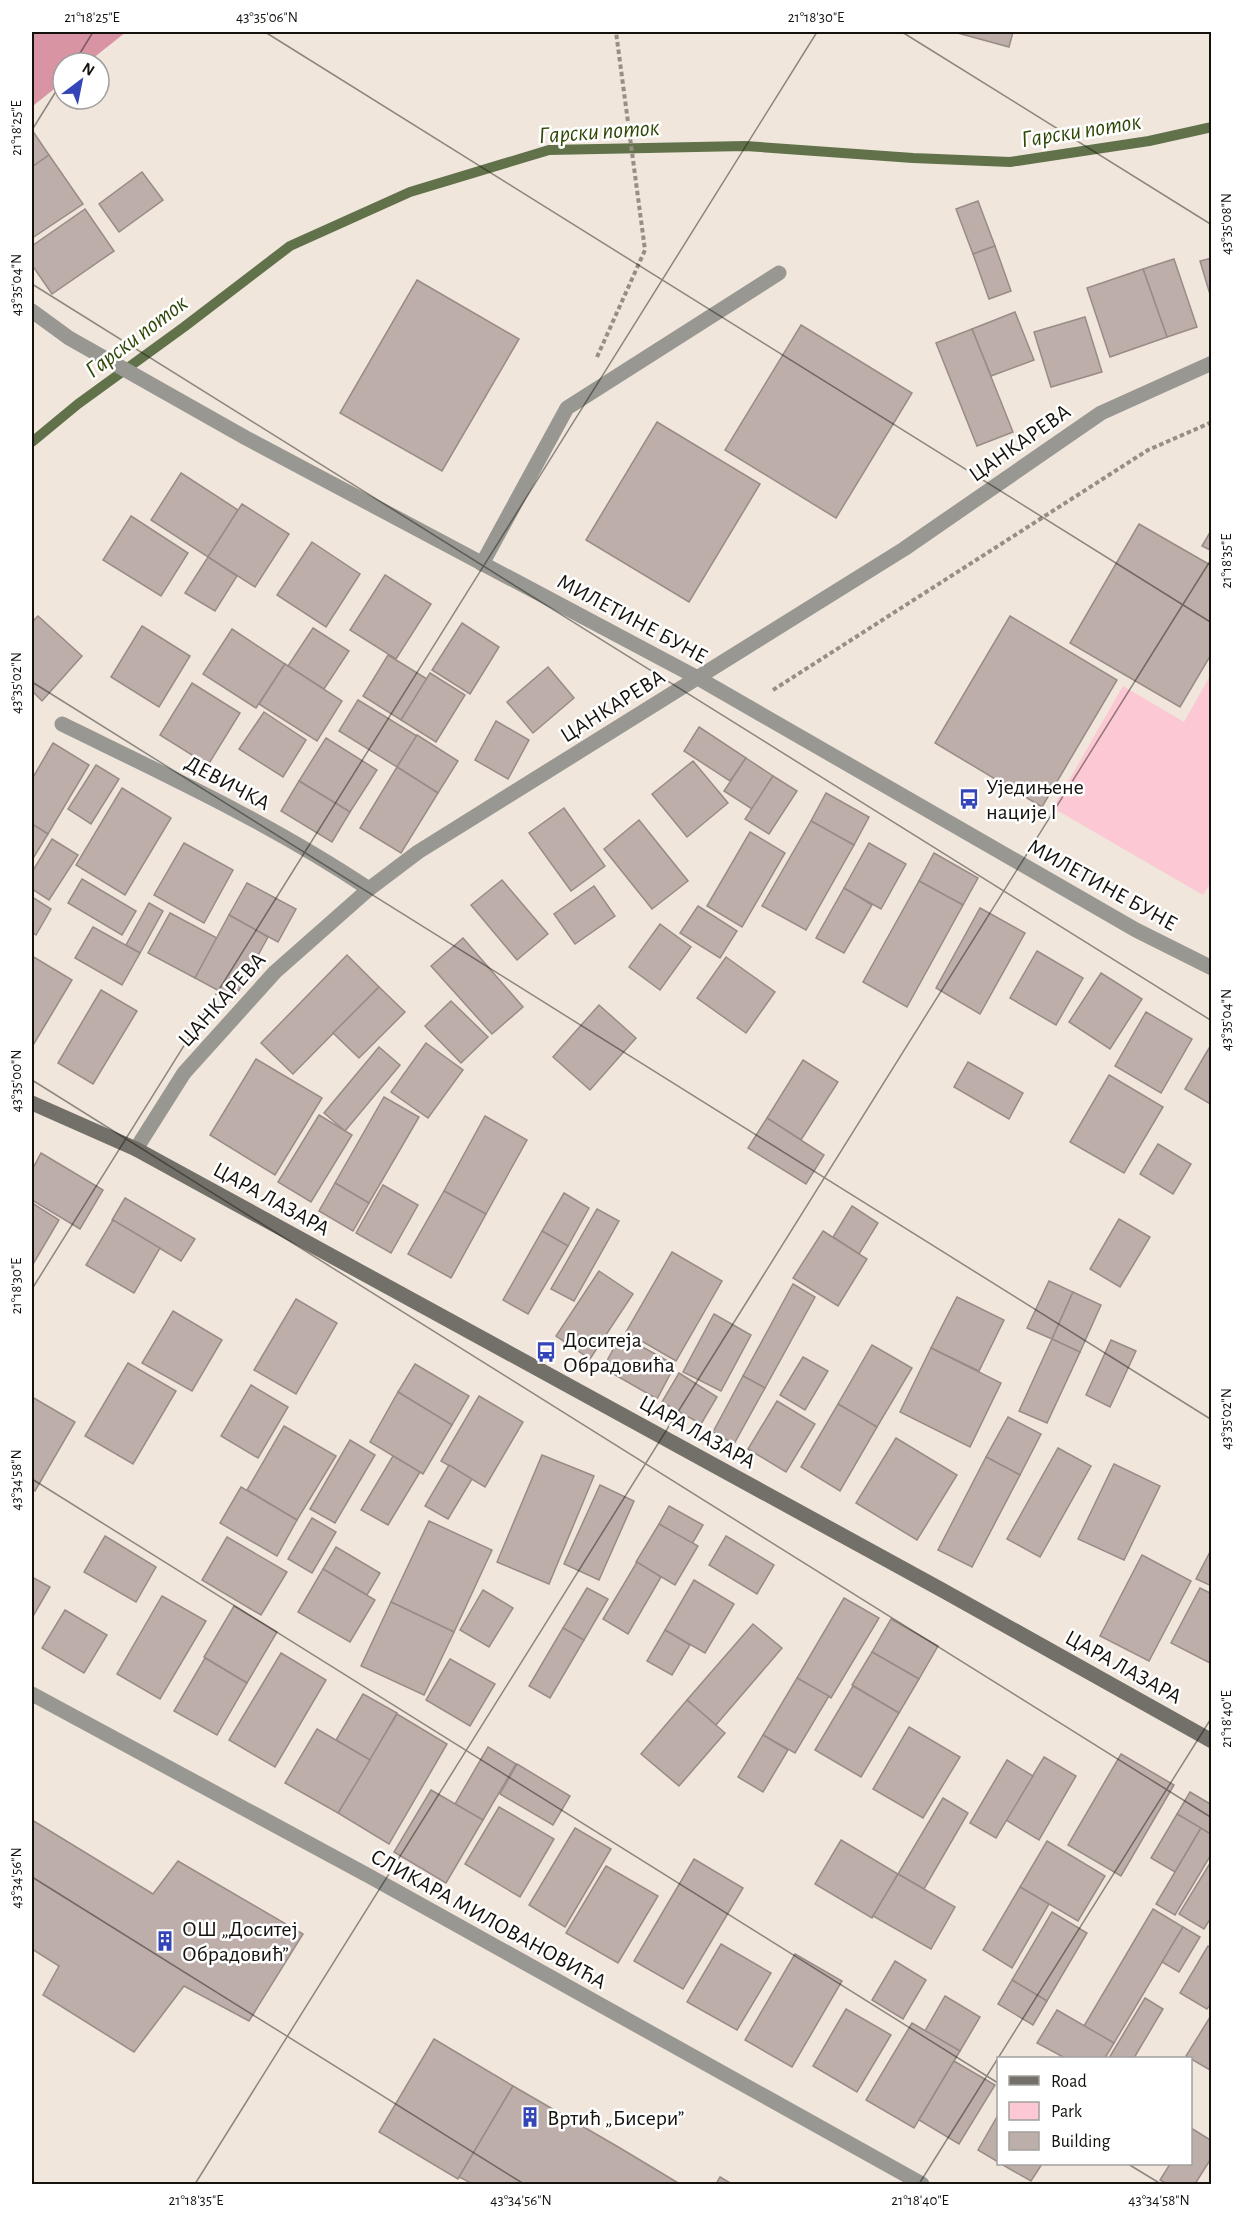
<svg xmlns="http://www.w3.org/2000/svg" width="1243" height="2216" viewBox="0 0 1243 2216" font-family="'Alegreya Sans',sans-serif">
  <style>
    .green { fill: #fbc8d3 }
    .forest { fill: #d994a4 }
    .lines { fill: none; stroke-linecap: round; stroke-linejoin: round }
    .stream { stroke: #61724a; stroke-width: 10 }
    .building { fill: #bdaeaa; stroke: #998b87; stroke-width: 1.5 }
    .path { stroke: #968f87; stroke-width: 4; stroke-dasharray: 4.5 3; stroke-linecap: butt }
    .lane { stroke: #989791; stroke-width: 15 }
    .street { stroke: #989791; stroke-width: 15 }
    .secondary { stroke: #727068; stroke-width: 15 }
    .ticks { fill: none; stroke: #15120e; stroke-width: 1.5; stroke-opacity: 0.45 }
    .labels { text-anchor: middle; stroke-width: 5; stroke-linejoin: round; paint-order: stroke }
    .street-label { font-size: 22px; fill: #15120e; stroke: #fff }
    .poi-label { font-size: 22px; fill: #15120e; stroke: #fff; text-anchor: start }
    .water-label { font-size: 24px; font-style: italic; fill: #314908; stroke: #fff }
    .neatline { fill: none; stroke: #15120e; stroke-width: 2 }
    .ticks-label { font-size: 15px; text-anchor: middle; fill: #15120e }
  </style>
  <rect width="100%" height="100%" fill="#f0e6db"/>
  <polygon class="green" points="1211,674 1212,881 1203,895 1053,808 1123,686 1184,722"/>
  <polygon class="forest" points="32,32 126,32 87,63 63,63 63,82 34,105 32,103"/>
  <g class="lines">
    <polyline class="stream" points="32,442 78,404 184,327 290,246 410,192 549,150 745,146 913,158 1010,162 1149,141 1212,127"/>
  </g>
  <g class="building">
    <polygon points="954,32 1013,32 1009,47"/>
    <polygon points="32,130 49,155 32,167"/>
    <polygon points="49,155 83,204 32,238 32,167"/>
    <polygon points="142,172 163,200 119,232 99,204"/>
    <polygon points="978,201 995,246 973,254 956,209"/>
    <polygon points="85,209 114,251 52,294 32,265 32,246"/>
    <polygon points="995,246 1011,291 989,299 973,254"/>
    <polygon points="1212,258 1212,301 1200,261"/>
    <polygon points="1174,259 1197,327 1167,337 1143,269"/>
    <polygon points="1143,269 1167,337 1110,357 1087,288"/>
    <polygon points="417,280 519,339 442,471 340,413"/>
    <polygon points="1015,312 1034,360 991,376 972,329"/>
    <polygon points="1085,317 1102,372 1051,387 1034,332"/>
    <polygon points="801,325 912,393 836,518 725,450"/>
    <polygon points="972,329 1013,432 977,446 936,343"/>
    <polygon points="657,422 760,484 689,602 586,540"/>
    <polygon points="181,473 238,510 208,557 151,520"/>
    <polygon points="242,504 289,534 255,587 208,557"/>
    <polygon points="131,516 188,553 161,596 103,560"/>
    <polygon points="1139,524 1212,566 1212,653 1180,707 1070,643"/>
    <polygon points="1212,529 1212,551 1202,546"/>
    <polygon points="312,542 360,574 326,627 277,595"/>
    <polygon points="208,557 237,576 215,611 185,593"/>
    <polygon points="385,575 431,604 396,659 350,630"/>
    <polygon points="38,616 82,656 42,701 32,691 32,622"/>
    <polygon points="1010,616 1117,680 1042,807 935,743"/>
    <polygon points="462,623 499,647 470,694 432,670"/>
    <polygon points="142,626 190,656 159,707 111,677"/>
    <polygon points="313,628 349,651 324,689 288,666"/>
    <polygon points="232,629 285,664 256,708 203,674"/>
    <polygon points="388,655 427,679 401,720 363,696"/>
    <polygon points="285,664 342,701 317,741 259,704"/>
    <polygon points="548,667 574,698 533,733 507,702"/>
    <polygon points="430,673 465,695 436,742 401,720"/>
    <polygon points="192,683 240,713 208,765 160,735"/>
    <polygon points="358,700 417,736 397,767 339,731"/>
    <polygon points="264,712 306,740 283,777 239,749"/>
    <polygon points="496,721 529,740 508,779 475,760"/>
    <polygon points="699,727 746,758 730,781 684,751"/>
    <polygon points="417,735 458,761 438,793 397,767"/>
    <polygon points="326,738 377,770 350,812 299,781"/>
    <polygon points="53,743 89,765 48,834 32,824 32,779"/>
    <polygon points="746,758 773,776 752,809 724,791"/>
    <polygon points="693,761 728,803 687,837 652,794"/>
    <polygon points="96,765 119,779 91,824 68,809"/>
    <polygon points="397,767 438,793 401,853 360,828"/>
    <polygon points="773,776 797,791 769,834 745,819"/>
    <polygon points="299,781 350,812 332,842 281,811"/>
    <polygon points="122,788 171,818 125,895 76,865"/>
    <polygon points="826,793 869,817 854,845 811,821"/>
    <polygon points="564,808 605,866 571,891 529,833"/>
    <polygon points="639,820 688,881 652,909 604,849"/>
    <polygon points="811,821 854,845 806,930 762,906"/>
    <polygon points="32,824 48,834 32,860"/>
    <polygon points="750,832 785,853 742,927 707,906"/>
    <polygon points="52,839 78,855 49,900 32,889 32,872"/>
    <polygon points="184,843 233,870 204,923 154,895"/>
    <polygon points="869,843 906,864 881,909 844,888"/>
    <polygon points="934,853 978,878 963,905 919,881"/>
    <polygon points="82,879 136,911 122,935 68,903"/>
    <polygon points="502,880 548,934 517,960 471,905"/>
    <polygon points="919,881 963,905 907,1007 863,982"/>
    <polygon points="247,883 296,909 278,942 229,915"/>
    <polygon points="594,886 615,916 575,944 554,914"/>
    <polygon points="844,888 872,905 844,953 816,938"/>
    <polygon points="32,897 51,909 36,935 32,932"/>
    <polygon points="149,903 163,911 140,953 126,945"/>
    <polygon points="698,906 737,931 720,958 680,933"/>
    <polygon points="980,908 1025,933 980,1014 936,988"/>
    <polygon points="170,913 217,938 195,978 148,953"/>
    <polygon points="229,915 268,937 234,999 195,978"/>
    <polygon points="660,924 691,947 660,990 629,967"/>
    <polygon points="93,927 140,953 122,985 75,958"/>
    <polygon points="463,938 523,1007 492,1034 431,966"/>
    <polygon points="1037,951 1083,978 1056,1025 1010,998"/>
    <polygon points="347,955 379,987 293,1074 261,1043"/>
    <polygon points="32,956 72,980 32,1047"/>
    <polygon points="726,957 775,992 746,1033 697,998"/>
    <polygon points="1101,973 1142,999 1110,1049 1069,1022"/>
    <polygon points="379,987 405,1012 359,1058 333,1033"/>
    <polygon points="101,990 137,1011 93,1084 58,1063"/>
    <polygon points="451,1001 488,1037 461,1063 425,1026"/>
    <polygon points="599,1005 636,1038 590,1090 553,1057"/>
    <polygon points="1146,1012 1192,1039 1161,1093 1115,1066"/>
    <polygon points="426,1043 463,1070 428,1118 391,1092"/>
    <polygon points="1212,1043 1212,1105 1185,1089"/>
    <polygon points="379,1047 400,1065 345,1131 324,1113"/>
    <polygon points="256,1059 322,1098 275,1175 210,1135"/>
    <polygon points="803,1060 838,1082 801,1140 767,1118"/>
    <polygon points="968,1062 1023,1093 1009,1119 954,1087"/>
    <polygon points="1109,1075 1163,1107 1124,1173 1070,1142"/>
    <polygon points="384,1097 419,1117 369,1203 335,1183"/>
    <polygon points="319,1115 352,1135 311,1202 278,1182"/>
    <polygon points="485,1116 527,1140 486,1214 444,1191"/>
    <polygon points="767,1118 824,1155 806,1184 748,1148"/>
    <polygon points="1158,1144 1191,1164 1173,1194 1140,1174"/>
    <polygon points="41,1153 103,1190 80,1229 32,1200 32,1170"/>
    <polygon points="335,1183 369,1203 353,1231 319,1211"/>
    <polygon points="383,1185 418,1205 391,1253 356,1233"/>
    <polygon points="444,1191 486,1214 451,1278 408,1254"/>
    <polygon points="564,1193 589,1208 568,1246 542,1231"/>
    <polygon points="125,1198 195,1239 181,1261 112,1220"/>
    <polygon points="32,1203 59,1220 32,1266"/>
    <polygon points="852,1206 878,1223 859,1254 833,1237"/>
    <polygon points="597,1209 619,1221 574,1301 551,1289"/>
    <polygon points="1119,1219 1150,1237 1120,1287 1090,1269"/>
    <polygon points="113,1220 160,1248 134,1293 86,1265"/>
    <polygon points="542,1231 568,1246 528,1314 503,1300"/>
    <polygon points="823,1231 867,1259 838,1306 793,1278"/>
    <polygon points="672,1252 722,1281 676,1361 626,1332"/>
    <polygon points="599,1271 633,1294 590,1359 556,1336"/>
    <polygon points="1049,1281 1073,1292 1052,1339 1027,1328"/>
    <polygon points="793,1284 815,1297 765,1388 743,1376"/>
    <polygon points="1073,1292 1101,1305 1080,1352 1052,1339"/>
    <polygon points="957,1297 1004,1320 979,1371 931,1348"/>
    <polygon points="296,1299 337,1323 296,1394 254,1370"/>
    <polygon points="173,1311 222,1340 192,1391 142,1363"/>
    <polygon points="714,1314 751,1335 721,1391 683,1372"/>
    <polygon points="621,1335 675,1365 657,1399 603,1368"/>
    <polygon points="1052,1339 1080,1352 1047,1423 1019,1411"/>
    <polygon points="1111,1340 1136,1351 1110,1407 1086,1395"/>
    <polygon points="872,1345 912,1368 877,1427 838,1404"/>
    <polygon points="931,1348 1001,1383 970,1447 900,1412"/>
    <polygon points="803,1357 828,1371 805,1410 780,1395"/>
    <polygon points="128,1363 176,1391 133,1464 85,1436"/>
    <polygon points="415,1364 469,1396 452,1425 398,1392"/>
    <polygon points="679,1373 717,1397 701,1424 662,1402"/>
    <polygon points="743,1376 765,1388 734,1444 713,1432"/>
    <polygon points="251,1385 288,1407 258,1458 221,1436"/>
    <polygon points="398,1392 452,1425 423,1474 370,1442"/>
    <polygon points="479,1396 523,1422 485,1487 441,1461"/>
    <polygon points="32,1397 75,1422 35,1491 32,1489"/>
    <polygon points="777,1401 815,1424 786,1472 748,1449"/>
    <polygon points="838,1404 877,1427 840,1491 801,1467"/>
    <polygon points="1008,1417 1041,1434 1020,1475 986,1457"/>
    <polygon points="284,1426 336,1456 297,1520 247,1490"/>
    <polygon points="896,1438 957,1475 917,1540 856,1503"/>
    <polygon points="350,1440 375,1455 335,1523 310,1509"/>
    <polygon points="1058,1448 1091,1466 1040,1557 1007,1539"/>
    <polygon points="542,1455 594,1476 549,1584 497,1562"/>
    <polygon points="393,1456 420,1472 388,1525 361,1510"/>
    <polygon points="986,1457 1020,1475 972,1567 938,1550"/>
    <polygon points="1114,1464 1160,1486 1124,1560 1078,1539"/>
    <polygon points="449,1465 472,1479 448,1519 425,1506"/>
    <polygon points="600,1485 634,1501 599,1580 564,1564"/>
    <polygon points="241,1487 297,1520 277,1556 220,1523"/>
    <polygon points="669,1506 703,1525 692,1544 659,1524"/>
    <polygon points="312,1518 336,1532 312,1573 288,1559"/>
    <polygon points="429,1521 492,1550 454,1632 391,1602"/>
    <polygon points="659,1524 698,1546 675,1585 636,1562"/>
    <polygon points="105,1536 156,1567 136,1602 84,1572"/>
    <polygon points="726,1536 774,1565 757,1594 709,1565"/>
    <polygon points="227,1537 287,1572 261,1615 202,1580"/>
    <polygon points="336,1547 380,1573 367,1595 323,1569"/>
    <polygon points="1212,1548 1212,1586 1196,1579"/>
    <polygon points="1142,1555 1191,1581 1149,1661 1100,1636"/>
    <polygon points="637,1562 661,1577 628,1634 603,1619"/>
    <polygon points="323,1569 375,1600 350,1642 298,1612"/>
    <polygon points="32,1577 50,1587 32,1618"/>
    <polygon points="694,1580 734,1604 705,1653 665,1630"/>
    <polygon points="587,1588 608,1599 584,1640 563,1628"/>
    <polygon points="1200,1588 1212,1594 1212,1664 1171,1643"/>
    <polygon points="483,1590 513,1608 489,1647 460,1630"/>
    <polygon points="162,1596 206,1621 160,1699 117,1674"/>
    <polygon points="844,1598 879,1618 831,1698 797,1678"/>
    <polygon points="391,1602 454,1632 424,1695 361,1666"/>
    <polygon points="234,1606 277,1632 247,1683 204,1657"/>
    <polygon points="65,1610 107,1635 84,1673 42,1648"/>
    <polygon points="891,1619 938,1646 919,1679 872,1652"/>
    <polygon points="753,1624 782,1648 716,1725 687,1700"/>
    <polygon points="563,1628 584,1640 550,1698 529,1686"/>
    <polygon points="665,1630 690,1645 672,1675 647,1661"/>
    <polygon points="872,1652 919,1679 899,1713 852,1685"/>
    <polygon points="281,1653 326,1680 275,1767 229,1740"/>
    <polygon points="205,1658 247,1683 217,1735 174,1711"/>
    <polygon points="450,1659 495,1684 470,1726 426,1700"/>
    <polygon points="797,1678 829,1696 795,1753 763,1735"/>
    <polygon points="853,1686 899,1713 861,1777 815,1750"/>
    <polygon points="363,1694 397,1713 370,1760 336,1740"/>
    <polygon points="687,1700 725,1733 679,1786 641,1754"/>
    <polygon points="397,1714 447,1744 389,1844 338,1813"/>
    <polygon points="909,1727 960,1757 923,1818 873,1789"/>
    <polygon points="317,1729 370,1760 338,1813 285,1783"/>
    <polygon points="763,1735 788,1750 763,1792 738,1777"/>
    <polygon points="488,1747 516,1764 483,1820 455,1804"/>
    <polygon points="1121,1754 1174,1785 1121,1876 1068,1845"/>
    <polygon points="1044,1757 1076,1776 1039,1840 1006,1820"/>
    <polygon points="1007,1760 1033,1776 996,1838 970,1823"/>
    <polygon points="517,1764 570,1796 553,1825 500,1794"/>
    <polygon points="431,1790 483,1820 446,1883 394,1852"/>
    <polygon points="1190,1792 1212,1805 1212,1835 1177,1814"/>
    <polygon points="943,1798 968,1813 924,1889 898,1874"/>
    <polygon points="499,1807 554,1839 520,1897 465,1864"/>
    <polygon points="1177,1814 1201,1828 1175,1872 1151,1858"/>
    <polygon points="32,1820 153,1894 178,1861 303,1934 249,2021 184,1986 134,2052 43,1995 59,1966 32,1949"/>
    <polygon points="575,1828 611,1849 565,1927 529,1905"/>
    <polygon points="1201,1828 1212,1835 1212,1853 1175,1915 1156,1904"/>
    <polygon points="841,1840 898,1874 872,1918 815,1884"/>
    <polygon points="1047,1841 1105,1876 1078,1921 1020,1887"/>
    <polygon points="694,1859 743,1888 683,1989 634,1961"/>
    <polygon points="1212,1860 1212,1916 1204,1929 1179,1914"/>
    <polygon points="606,1866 658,1896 618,1963 566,1933"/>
    <polygon points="898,1874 955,1907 931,1949 873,1916"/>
    <polygon points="1020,1887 1049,1904 1012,1968 983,1950"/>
    <polygon points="1153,1909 1183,1927 1114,2043 1084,2026"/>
    <polygon points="1052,1912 1087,1933 1047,2001 1012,1980"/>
    <polygon points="1183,1927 1200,1937 1179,1972 1162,1962"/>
    <polygon points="721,1944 771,1973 737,2030 687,2002"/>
    <polygon points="1208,1946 1212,1948 1212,2002 1207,2009 1180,1993"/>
    <polygon points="795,1954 842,1981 792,2067 745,2040"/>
    <polygon points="895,1961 926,1980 903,2019 872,2000"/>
    <polygon points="1012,1980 1047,2001 1033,2025 998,2004"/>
    <polygon points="945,1996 980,2017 960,2051 925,2031"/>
    <polygon points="1145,1998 1163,2009 1134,2058 1109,2058"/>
    <polygon points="846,2009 891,2035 857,2092 813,2066"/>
    <polygon points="1057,2010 1114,2043 1105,2058 1065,2058 1037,2043"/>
    <polygon points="1212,2014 1212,2067 1210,2070 1186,2056"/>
    <polygon points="912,2023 960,2051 914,2128 866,2100"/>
    <polygon points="434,2039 513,2086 458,2179 379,2132"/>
    <polygon points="954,2061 995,2085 959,2144 919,2120"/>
    <polygon points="513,2086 620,2148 680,2184 473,2184 459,2177"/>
    <polygon points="998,2115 998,2162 978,2150"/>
    <polygon points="1191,2128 1212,2141 1212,2157 1195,2184 1167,2184 1160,2180 1170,2164 1190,2164"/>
    <polygon points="1001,2164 1042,2164 1031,2181"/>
    <polygon points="720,2177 732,2184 716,2184"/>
  </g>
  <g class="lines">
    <g class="path">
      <polyline points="597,357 645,250 616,32"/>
      <polyline points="773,690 1148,450 1212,422"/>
    </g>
    <polyline class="lane" points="482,564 567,408 779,273"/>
    <g class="street">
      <polyline points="32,311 69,338 246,438 698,678 1136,930 1212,968"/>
      <path d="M62,724c104,51 210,100 307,165"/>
      <polyline points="136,1149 184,1073 275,972 369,889 418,852 904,549 1101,413 1212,363"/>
      <polyline points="32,1694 369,1876 922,2184"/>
    </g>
    <polyline class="secondary" points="32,1103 136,1149 942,1590 1212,1741"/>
  </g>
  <path class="ticks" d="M265,32l947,591M902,32l310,193M74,63l19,-31M32,130l31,-50M32,284l1180,737M32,682l1180,738M32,1080l1180,738M32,1289l785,-1257M32,1479l966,604M32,1877l492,307M1128,2164l33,20M195,2184l1017,-1626M919,2184l293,-467"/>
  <defs>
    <g id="bus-bare" transform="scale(1.62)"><path d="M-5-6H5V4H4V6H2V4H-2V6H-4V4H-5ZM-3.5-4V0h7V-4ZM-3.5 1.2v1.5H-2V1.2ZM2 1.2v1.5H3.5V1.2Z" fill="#3345b7" stroke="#fff" stroke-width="2.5" paint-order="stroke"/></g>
    <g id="building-bare" transform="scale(1.62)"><path d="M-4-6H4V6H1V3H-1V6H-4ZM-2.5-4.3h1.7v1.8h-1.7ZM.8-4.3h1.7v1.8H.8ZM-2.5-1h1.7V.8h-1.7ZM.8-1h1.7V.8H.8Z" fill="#3345b7" stroke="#fff" stroke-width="2.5" paint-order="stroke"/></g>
  </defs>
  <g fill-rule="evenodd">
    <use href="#bus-bare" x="969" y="799"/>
    <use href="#bus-bare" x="546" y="1352"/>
    <use href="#building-bare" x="165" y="1941"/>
    <use href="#building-bare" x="530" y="2117"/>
  </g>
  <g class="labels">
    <g class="street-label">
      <text transform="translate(1019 442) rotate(-35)" y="8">ЦАНКАРЕВА</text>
      <text transform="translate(633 618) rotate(28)" y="8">МИЛЕТИНЕ БУНЕ</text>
      <text transform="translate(612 705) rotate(-32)" y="8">ЦАНКАРЕВА</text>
      <text transform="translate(228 782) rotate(28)" y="8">ДЕВИЧКА</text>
      <text transform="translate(1103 884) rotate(29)" y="8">МИЛЕТИНЕ БУНЕ</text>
      <text transform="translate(221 999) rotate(-48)" y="8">ЦАНКАРЕВА</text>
      <text transform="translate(272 1198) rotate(29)" y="8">ЦАРА ЛАЗАРА</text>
      <text transform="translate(698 1431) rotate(29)" y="8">ЦАРА ЛАЗАРА</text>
      <text transform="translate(1124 1666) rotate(29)" y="8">ЦАРА ЛАЗАРА</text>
      <text transform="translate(489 1918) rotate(29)" y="8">СЛИКАРА МИЛОВАНОВИЋА</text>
    </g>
    <g class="poi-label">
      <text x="986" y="794">Уједињене<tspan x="986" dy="25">нације I</tspan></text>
      <text x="563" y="1347">Доситеја<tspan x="563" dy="25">Обрадовића</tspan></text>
      <text x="182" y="1936">ОШ „Доситеј<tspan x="182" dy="25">Обрадовић”</tspan></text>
      <text x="547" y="2125">Вртић „Бисери”</text>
    </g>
    <g class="water-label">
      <text transform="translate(1081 130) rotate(-9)" y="8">Гарски поток</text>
      <text transform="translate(599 131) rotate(-4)" y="8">Гарски поток</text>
      <text transform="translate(136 336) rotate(-37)" y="8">Гарски поток</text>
    </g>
  </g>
  <rect width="1243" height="2216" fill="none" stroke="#ffffff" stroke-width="66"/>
  <rect x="997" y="2057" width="195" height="108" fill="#ffffff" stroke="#a1a09f" stroke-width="1.5"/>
  <rect x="1009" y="2076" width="30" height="9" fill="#727068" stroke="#a1a09f" stroke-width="1.5"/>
  <text x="1051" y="2087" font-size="18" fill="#15120e">Road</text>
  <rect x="1009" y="2102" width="30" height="18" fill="#fbc8d3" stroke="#a1a09f" stroke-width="1.5"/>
  <text x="1051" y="2117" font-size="18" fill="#15120e">Park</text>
  <rect x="1009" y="2132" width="30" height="18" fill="#bdaeaa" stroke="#a1a09f" stroke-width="1.5"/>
  <text x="1051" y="2147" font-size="18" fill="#15120e">Building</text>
  <g transform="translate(81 81) rotate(32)"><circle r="28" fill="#ffffff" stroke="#a1a09f" stroke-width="1.5"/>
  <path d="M0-4.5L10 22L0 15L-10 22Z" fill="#3345b7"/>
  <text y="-9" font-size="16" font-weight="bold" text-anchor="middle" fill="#15120e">N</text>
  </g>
  <rect x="33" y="33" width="1177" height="2150" class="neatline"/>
  <g class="ticks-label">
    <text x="92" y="22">21°18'25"E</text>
    <text x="267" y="22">43°35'06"N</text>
    <text x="816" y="22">21°18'30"E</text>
    <text transform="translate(16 128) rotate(-90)" y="5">21°18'25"E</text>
    <text transform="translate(1226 224) rotate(-90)" y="5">43°35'08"N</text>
    <text transform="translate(16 285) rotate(-90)" y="5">43°35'04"N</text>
    <text transform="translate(1226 561) rotate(-90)" y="5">21°18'35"E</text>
    <text transform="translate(16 683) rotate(-90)" y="5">43°35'02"N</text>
    <text transform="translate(1226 1020) rotate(-90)" y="5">43°35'04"N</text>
    <text transform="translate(16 1081) rotate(-90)" y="5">43°35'00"N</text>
    <text transform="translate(16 1286) rotate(-90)" y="5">21°18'30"E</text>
    <text transform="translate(1226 1419) rotate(-90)" y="5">43°35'02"N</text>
    <text transform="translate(16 1480) rotate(-90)" y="5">43°34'58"N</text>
    <text transform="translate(1226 1719) rotate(-90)" y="5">21°18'40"E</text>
    <text transform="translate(16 1878) rotate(-90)" y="5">43°34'56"N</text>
    <text x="196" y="2205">21°18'35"E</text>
    <text x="521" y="2205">43°34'56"N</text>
    <text x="920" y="2205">21°18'40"E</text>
    <text x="1159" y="2205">43°34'58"N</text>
  </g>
</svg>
